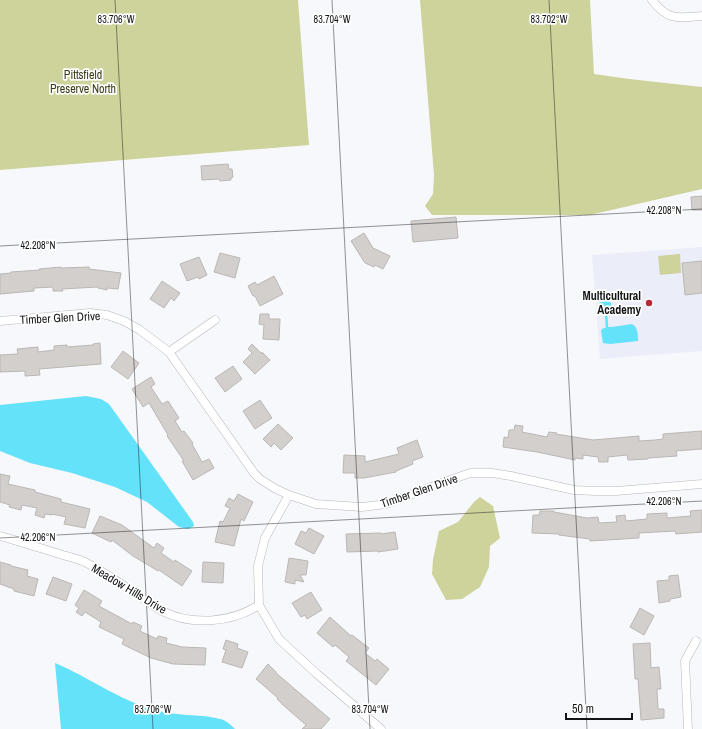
<svg xmlns="http://www.w3.org/2000/svg" width="702" height="729" viewBox="0 0 702 729" font-family="'Archivo Narrow',sans-serif">
  <style>
    .built { fill: #ebeef9 }
    .green { fill: #cdd39b }
    .water { fill: #64e2fa }
    .lines { fill: none; stroke-linecap: round; stroke-linejoin: round }
    .stream { stroke: #64e2fa; stroke-width: 2.5 }
    .building { fill: #d2cfcc; stroke: #bab7b4 }
    .street-casing { stroke: #b6b7bb; stroke-width: 9 }
    .street { stroke: #fff; stroke-width: 8 }
    .ticks { fill: none; stroke: #131415; stroke-width: 1; stroke-opacity: 0.45 }
    .poi-dot { fill: #b92935; stroke: #fff; stroke-width: 1.5 }
    .labels { text-anchor: middle; stroke-width: 3.5; stroke-linejoin: round; paint-order: stroke }
    .park-label { font-size: 12px; fill: #393c15; stroke: #fff }
    .poi-label { font-size: 12px; font-weight: bold; fill: #131415; stroke: #fff; text-anchor: end }
    .street-label { font-size: 12px; fill: #131415; stroke: #fff }
    .ticks-label { font-size: 10px; text-anchor: middle; fill: #131415; stroke: #fff; stroke-width: 3.5; stroke-linejoin: round; paint-order: stroke }
  </style>
  <rect width="100%" height="100%" fill="#f7f8fc"/>
  <polygon class="built" points="702,247 702,351 600,359 592,255"/>
  <g class="green">
    <polygon points="0,0 298,0 309,145 0,170"/>
    <polygon points="420,0 590,0 594,74 629,79 702,87 702,189 590,215 432,215 425,206 433,194 434,175"/>
    <polygon points="680,254 681,273 660,275 658,256"/>
    <polygon points="480,497 493,506 500,538 490,546 489,567 480,587 462,599 446,600 432,574 433,560 439,531 458,522 474,502"/>
  </g>
  <g class="water">
    <path d="M606,300h2l3,3 1,7 -5,3 -6,1c-3,-2 -3,-7 -2,-11l4,-2z"/>
    <path d="M632,324c6,3 6,11 6,17l-28,3 -7,-1 -2,-12 1,-2 5,-2h5z"/>
    <polygon points="86,396 101,399 109,404 193,522 194,526 188,529 179,527 147,502 115,487 72,473 30,463 0,451 0,405"/>
    <path d="M55,663c36,15 69,41 108,49 18,4 39,2 57,7 6,1 12,7 15,10h-174z"/>
  </g>
  <g class="lines">
    <polyline class="stream" points="606,313 607,327"/>
  </g>
  <g class="building">
    <polygon points="228,164 229,169 232,169 233,177 231,178 231,180 220,181 219,179 202,180 201,166"/>
    <polygon points="702,196 702,210 692,210 691,197"/>
    <polygon points="456,217 458,238 413,242 411,221"/>
    <polygon points="364,233 373,248 390,256 383,269 375,265 374,267 365,263 351,241"/>
    <polygon points="220,253 240,258 235,278 214,272"/>
    <polygon points="199,257 207,275 199,279 198,277 187,281 180,264"/>
    <polygon points="702,261 702,293 685,295 682,263"/>
    <polygon points="61,267 61,268 89,267 89,269 121,273 118,289 107,288 107,290 98,288 98,287 62,289 63,291 53,291 53,287 34,288 34,291 0,294 0,274 11,273 11,272 40,270 39,269"/>
    <polygon points="274,276 283,294 260,306 255,296 253,296 248,286 255,282 257,285"/>
    <polygon points="162,281 180,293 174,301 171,298 164,308 150,299"/>
    <polygon points="260,314 269,314 269,319 280,319 279,340 263,339 264,325 259,324"/>
    <polygon points="100,343 101,364 39,369 40,375 25,376 25,371 0,372 0,355 18,354 17,349 38,347 38,352 54,350 54,346 67,345 67,347 93,345 93,344"/>
    <polygon points="252,344 262,354 262,352 270,360 255,374 243,362 252,353 248,349"/>
    <polygon points="123,351 139,363 128,379 111,367"/>
    <polygon points="233,366 242,379 225,392 215,378"/>
    <polygon points="151,377 155,384 151,387 162,404 168,401 179,418 175,421 182,432 184,431 193,443 192,444 202,462 209,459 214,468 193,480 182,461 184,461 167,436 168,435 149,403 143,407 132,389"/>
    <polygon points="260,400 272,418 255,429 243,411"/>
    <polygon points="278,424 293,438 281,450 274,443 271,447 263,439"/>
    <polygon points="515,425 523,426 522,432 547,437 549,432 557,433 556,434 593,440 639,436 639,441 655,440 663,439 663,434 702,431 702,449 676,451 677,456 648,458 648,459 628,460 627,455 608,457 608,462 599,462 598,457 583,455 583,459 575,458 575,460 537,452 503,447 504,437 508,438 509,430 514,430"/>
    <polygon points="417,440 423,457 412,461 413,464 396,471 396,472 364,478 355,478 355,473 343,473 344,455 365,456 365,462 399,454 397,448"/>
    <polygon points="0,474 10,476 8,484 35,490 35,492 61,499 61,502 90,509 85,528 64,524 66,517 52,514 52,515 45,514 44,518 35,515 37,508 22,505 21,510 9,507 10,505 0,502"/>
    <polygon points="238,494 253,502 244,521 241,519 234,546 215,542 220,521 223,522 230,508 225,506 229,498 234,501"/>
    <polygon points="702,510 702,532 676,534 675,531 639,533 639,538 590,541 590,539 559,535 559,534 532,533 533,515 539,515 540,511 554,511 554,512 587,518 598,517 599,523 617,522 616,516 625,515 626,521 647,519 647,514 667,513 667,518 691,516 690,511"/>
    <polygon points="100,516 122,525 154,548 157,543 164,548 161,553 174,562 175,560 192,571 182,586 159,570 158,571 133,556 112,540 111,542 92,533"/>
    <polygon points="309,528 324,536 314,554 295,544 301,531 306,533"/>
    <polygon points="395,532 398,549 378,552 378,551 347,552 346,534 381,533 381,534"/>
    <polygon points="289,558 308,561 306,575 300,575 304,582 295,580 295,584 285,582"/>
    <polygon points="0,562 11,565 11,566 28,570 27,576 38,579 34,596 14,591 14,589 0,584"/>
    <polygon points="203,562 224,563 223,583 202,582"/>
    <polygon points="678,575 681,597 670,599 670,601 659,603 657,581 669,580 669,576"/>
    <polygon points="53,577 72,584 66,601 46,594"/>
    <polygon points="84,590 102,601 99,606 132,624 133,622 142,626 140,631 157,639 158,636 167,638 166,643 182,647 206,648 205,665 173,664 151,658 122,644 124,639 99,627 101,622 85,612 82,616 76,612 79,608 75,605"/>
    <polygon points="311,592 322,610 307,619 305,615 301,617 292,603"/>
    <polygon points="640,608 654,616 644,635 630,627"/>
    <polygon points="330,617 351,636 352,635 369,648 365,653 375,661 377,659 389,669 376,685 346,661 349,657 335,645 333,647 317,633"/>
    <polygon points="226,640 238,644 237,648 248,652 242,668 222,662 226,650 223,649"/>
    <polygon points="650,643 651,668 659,667 661,689 657,689 658,709 664,709 664,718 641,720 638,679 635,679 633,644"/>
    <polygon points="268,664 276,672 276,673 330,719 321,729 302,729 306,725 283,705 277,699 278,698 256,679"/>
  </g>
  <g class="lines">
    <g class="street-casing">
      <g id="street">
        <path d="M652,0c16,21 26,18 50,16"/>
        <polyline points="0,321 90,313 107,315 124,321 140,330 169,352 254,473 260,479 274,488 289,495 316,504 362,507 386,504 439,484 470,473 492,473 511,476 574,490 595,491 616,491 702,484"/>
        <polyline points="169,352 215,320"/>
        <polyline points="289,495 265,538 258,566 259,605 279,639 317,674 381,729"/>
        <path d="M0,536c19,5 37,11 56,17 9,3 20,5 29,9 22,11 41,26 62,39 5,4 10,7 15,10 30,15 69,12 97,-6"/>
        <polyline points="688,729 685,661 696,641"/>
      </g>
    </g>
    <use href="#street" class="street"/>
  </g>
  <path class="ticks" d="M115,0l38,729M332,0l38,729M549,0l38,729M0,246l702,-37M0,538l702,-37"/>
  <circle class="poi-dot" cx="649" cy="303" r="4"/>
  <g class="labels">
    <g class="park-label">
      <text x="83" y="79">Pittsfield<tspan x="83" dy="14">Preserve North</tspan></text>
    </g>
    <g class="poi-label">
      <text x="641" y="300">Multicultural<tspan x="641" dy="14">Academy</tspan></text>
    </g>
    <g class="street-label">
      <text transform="translate(60 318) rotate(-3)" y="4">Timber Glen Drive</text>
      <text transform="translate(419 491) rotate(-19)" y="4">Timber Glen Drive</text>
      <text transform="translate(129 589) rotate(31)" y="4">Meadow Hills Drive</text>
    </g>
  </g>
  <g class="ticks-label">
    <text x="116" y="23">83.706°W</text>
    <text x="332" y="23">83.704°W</text>
    <text x="549" y="23">83.702°W</text>
    <text x="664" y="214">42.208°N</text>
    <text x="38" y="249">42.208°N</text>
    <text x="664" y="505">42.206°N</text>
    <text x="38" y="541">42.206°N</text>
    <text x="153" y="713">83.706°W</text>
    <text x="370" y="713">83.704°W</text>
  </g>
  <path d="M566 713v6h66v-6" fill="none" stroke="#131415" stroke-width="2"/>
  <text x="572" y="713" font-size="12" fill="#131415" stroke="#ffffff" stroke-width="3" paint-order="stroke">50 m</text>
</svg>
